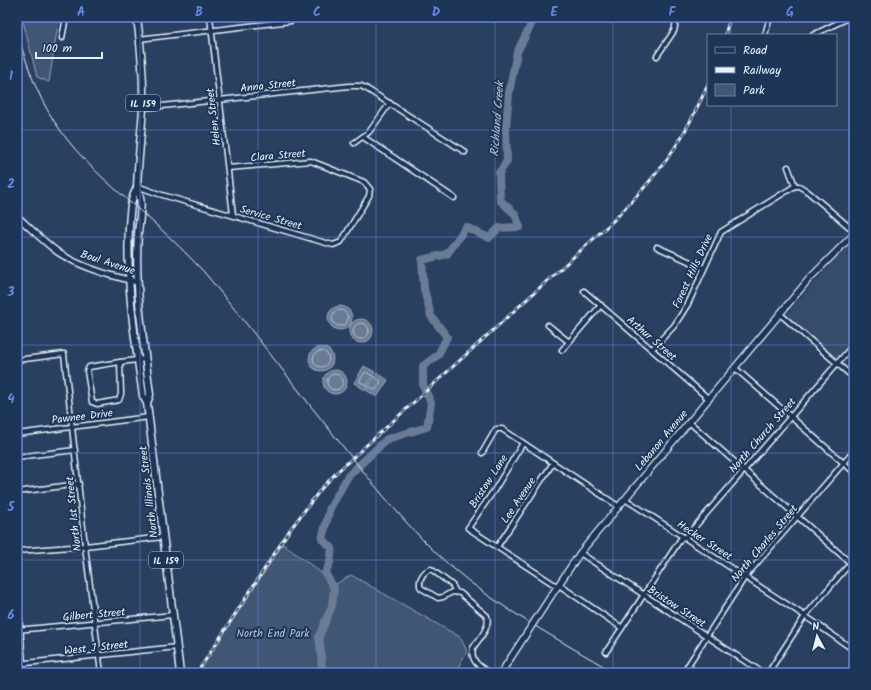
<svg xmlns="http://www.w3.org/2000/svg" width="871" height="690" viewBox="0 0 871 690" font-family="Kalam,sans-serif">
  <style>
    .built { fill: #364d6b }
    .green { fill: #415774; stroke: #94a4b6 }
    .water { fill: #6b7c95; stroke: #9dabbd }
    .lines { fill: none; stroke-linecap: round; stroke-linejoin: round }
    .shore { stroke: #b6c2d0; stroke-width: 1 }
    .river { stroke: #6b7c95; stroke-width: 8 }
    .minor-casing { stroke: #e8f1f8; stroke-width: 7 }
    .tertiary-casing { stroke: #e8f1f8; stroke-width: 8 }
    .secondary-casing { stroke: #e8f1f8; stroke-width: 8 }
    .primary-casing { stroke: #e8f1f8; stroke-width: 9 }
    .minor { stroke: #1d3557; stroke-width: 4 }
    .tertiary { stroke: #1d3557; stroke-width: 5 }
    .secondary { stroke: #1d3557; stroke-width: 5.5 }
    .primary { stroke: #1d3557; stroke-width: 6 }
    .tram { stroke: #e8f1f8; stroke-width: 1 }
    .rail-casing { stroke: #e8f1f8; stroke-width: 3 }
    .rail { stroke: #1d3557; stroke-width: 1.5; stroke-dasharray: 4.5; stroke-linecap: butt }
    .secondary-bridge-casing { stroke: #e8f1f8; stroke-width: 8; stroke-linecap: butt }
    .secondary-bridge { stroke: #1d3557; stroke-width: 5.5 }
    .grid { fill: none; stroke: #6487e3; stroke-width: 1; stroke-opacity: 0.55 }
    .labels { text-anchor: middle; stroke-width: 4; stroke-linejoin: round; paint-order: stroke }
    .shield { fill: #1d3557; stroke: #abb9c8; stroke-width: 1 }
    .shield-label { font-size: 10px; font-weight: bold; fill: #e8f1f8 }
    .street-label { font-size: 11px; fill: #e8f1f8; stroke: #1d3557 }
    .park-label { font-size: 11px; fill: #b6c3d0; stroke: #1d3557 }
    .water-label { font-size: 12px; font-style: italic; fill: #b6c2d0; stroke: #1d3557 }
    .neatline { fill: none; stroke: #6487e3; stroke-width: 1.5 }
    .grid-label { font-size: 13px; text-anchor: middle; font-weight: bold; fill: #6487e3 }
  </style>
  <rect width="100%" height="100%" fill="#294061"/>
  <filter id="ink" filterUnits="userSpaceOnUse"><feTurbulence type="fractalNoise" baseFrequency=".025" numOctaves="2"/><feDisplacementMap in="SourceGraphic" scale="8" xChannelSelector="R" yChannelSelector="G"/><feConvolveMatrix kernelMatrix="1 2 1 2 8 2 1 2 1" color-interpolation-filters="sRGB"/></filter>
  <g filter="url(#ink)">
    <polygon class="built" points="846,247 854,254 854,339 836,359 786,315"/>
    <g class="green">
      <polygon points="22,17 59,17 49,82 37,77"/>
      <path d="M283,544l53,40 15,-9 109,62 7,14 -12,22h-63c-6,-4 -25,-5 -30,0h-164z"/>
    </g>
    <g class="water">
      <circle cx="340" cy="318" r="12"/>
      <circle cx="361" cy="331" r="12"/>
      <circle cx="321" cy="359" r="12"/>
      <polygon points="364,366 375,372 365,390 354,383"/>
      <circle cx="335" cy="382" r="12"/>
      <polygon points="377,373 388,380 377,397 366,390"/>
    </g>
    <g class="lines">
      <g class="shore">
        <circle cx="340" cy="318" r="8"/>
        <circle cx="361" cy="331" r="8"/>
        <circle cx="321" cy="359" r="8"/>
        <polygon points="366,372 381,381 376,390 360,382 360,380"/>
        <circle cx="335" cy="382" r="8"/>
      </g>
      <polyline class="river" points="321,673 322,672 321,652 319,636 332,606 334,588 325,573 330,563 332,548 322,539 330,508 348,476 387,439 427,427 431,403 423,385 423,366 438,355 447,337 431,316 424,289 422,260 447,254 466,227 489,238 499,228 520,227 515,214 500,200 499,173 507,161 506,127 509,93 517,52 535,17"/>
      <g class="minor-casing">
        <g id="minor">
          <polyline points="210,17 233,215"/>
          <polyline points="765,35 770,17"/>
          <polyline points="813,35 844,20 846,17"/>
          <polyline points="62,38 66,17"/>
          <polyline points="139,39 291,21"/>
          <polyline points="657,56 674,31 677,17"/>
          <polyline points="143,108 349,86 361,86 367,89 465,152"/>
          <polyline points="363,137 454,198"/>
          <polyline points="354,143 369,132 390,103"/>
          <polyline points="788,167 795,186"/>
          <polyline points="137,186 159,194 333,245 341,242 369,196 370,189 364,182 311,161 228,168"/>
          <polyline points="657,247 704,268"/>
          <polyline points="584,291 709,399"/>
          <polyline points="780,314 854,378"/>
          <polyline points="548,325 569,342"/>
          <polyline points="652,349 674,326 688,304 721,232 795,186 799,186 807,191 854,231"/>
          <polyline points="562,350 601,305"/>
          <polyline points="17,360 64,354 85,546 101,673"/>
          <polygon points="120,362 121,394 119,400 97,404 92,402 87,371 89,367"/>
          <polyline points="120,362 146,359"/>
          <polyline points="735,368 854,472"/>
          <polyline points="689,422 854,566"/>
          <polyline points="17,434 149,417"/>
          <polyline points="523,443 495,489 468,528 558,587"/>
          <polyline points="482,453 496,429 502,429 618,506"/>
          <polyline points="17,457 75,450"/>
          <polyline points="17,492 79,484"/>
          <polyline points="625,499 805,616 854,650"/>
          <polyline points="685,538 854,344"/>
          <polyline points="497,547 553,463"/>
          <polyline points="17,551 85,546 163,537"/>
          <polyline points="580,553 763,673"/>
          <polyline points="559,585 622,628"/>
          <path d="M456,592l-4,-7 -21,-16c-7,2 -12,9 -11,17l1,2 17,10 5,-1 9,-5 8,1 27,23c4,11 -9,24 -14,32 -3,13 6,18 16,25"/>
          <path d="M17,596c3,23 4,45 6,67"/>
          <polyline points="17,630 173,615"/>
          <polyline points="606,652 682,537"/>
          <polyline points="17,664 177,647"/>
          <polyline points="687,666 698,673"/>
          <polyline points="593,673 594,671"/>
          <polyline points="683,673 745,577 854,451"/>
          <polyline points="768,673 805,616 854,559"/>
        </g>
      </g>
      <g class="tertiary-casing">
        <path id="tertiary" d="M17,216c14,13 27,26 42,37 23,15 52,23 78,29"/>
      </g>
      <g class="secondary-casing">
        <g id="secondary">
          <polyline points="551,596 580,553 625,499 809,279 854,234"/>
          <polyline points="501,673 510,659"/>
        </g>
      </g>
      <g class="primary-casing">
        <g id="primary">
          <path d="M137,17c4,30 7,61 6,92 -2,26 -5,53 -6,79 7,13 2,32 1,46 -4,54 6,108 12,161l-3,8"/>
          <path d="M137,188c-7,11 -7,26 -8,39 -3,57 6,113 14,169l4,7 33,270"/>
        </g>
      </g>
      <use href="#minor" class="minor"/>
      <use href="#tertiary" class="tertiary"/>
      <use href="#secondary" class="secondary"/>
      <use href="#primary" class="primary"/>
      <path class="tram" d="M17,31c9,32 19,62 37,90 26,41 64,70 100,102 17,15 34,32 50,49 50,59 96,122 145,182 31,38 62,77 99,110 50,44 110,75 167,109"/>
      <g class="rail-casing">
        <g id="rail">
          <polyline points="725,35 730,17"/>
          <path d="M197,673l92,-142 32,-42 16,-17 275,-250c27,-27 56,-59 74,-93 8,-14 15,-30 22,-44"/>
        </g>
      </g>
      <use href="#rail" class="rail"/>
      <g class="secondary-bridge-casing">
        <polyline id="secondary-bridge" points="510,659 551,596"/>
      </g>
      <use href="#secondary-bridge" class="secondary-bridge"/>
    </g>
  </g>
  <path class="grid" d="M140,17v656M258,17v656M376,17v656M495,17v656M613,17v656M731,17v18M731,105v568M17,130h837M17,237h837M17,345h837M17,453h837M17,560h837"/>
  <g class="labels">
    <g class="shield">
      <rect x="126" y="95" width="34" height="16" rx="3"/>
      <rect x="149" y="552" width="34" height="16" rx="3"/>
    </g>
    <g class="shield-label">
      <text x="143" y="107">IL 159</text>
      <text x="166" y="564">IL 159</text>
    </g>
    <g class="street-label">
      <text transform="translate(268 85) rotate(-6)" y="4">Anna Street</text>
      <text transform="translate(213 117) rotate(-97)" y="4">Helen Street</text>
      <text transform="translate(278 155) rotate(-5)" y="4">Clara Street</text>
      <text transform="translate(271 217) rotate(16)" y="4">Service Street</text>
      <text transform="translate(108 262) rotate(18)" y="4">Boul Avenue</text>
      <text transform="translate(692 271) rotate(-65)" y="4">Forest Hills Drive</text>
      <text transform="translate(652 338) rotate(41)" y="4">Arthur Street</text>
      <text transform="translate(82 416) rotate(-7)" y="4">Pawnee Drive</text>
      <text transform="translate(762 435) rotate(-49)" y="4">North Church Street</text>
      <text transform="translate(661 440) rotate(-50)" y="4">Lebanon Avenue</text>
      <text transform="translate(488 481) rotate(-57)" y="4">Bristow Lane</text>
      <text transform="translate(148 492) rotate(-97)" y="4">North Illinois Street</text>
      <text transform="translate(518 500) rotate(-56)" y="4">Lee Avenue</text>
      <text transform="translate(73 514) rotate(-96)" y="4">North 1st Street</text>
      <text transform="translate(705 540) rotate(33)" y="4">Hecker Street</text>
      <text transform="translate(764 543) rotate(-50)" y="4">North Charles Street</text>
      <text transform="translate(677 606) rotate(33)" y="4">Bristow Street</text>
      <text transform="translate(94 614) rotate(-5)" y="4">Gilbert Street</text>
      <text transform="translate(96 647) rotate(-6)" y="4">West J Street</text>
    </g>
    <g class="park-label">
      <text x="273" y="637">North End Park</text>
    </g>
    <g class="water-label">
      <text transform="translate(497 119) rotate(-86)" y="4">Richland Creek</text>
    </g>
  </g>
  <rect width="871" height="690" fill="none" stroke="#1d3557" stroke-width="44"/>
  <rect x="707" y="34" width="130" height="72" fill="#1d3557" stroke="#6e8097"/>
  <rect x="715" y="47" width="20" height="6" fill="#1d3557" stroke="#6e8097"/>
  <text x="743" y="54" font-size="12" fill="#e8f1f8">Road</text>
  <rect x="715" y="67" width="20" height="6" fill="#e8f1f8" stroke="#6e8097"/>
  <text x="743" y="74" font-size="12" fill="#e8f1f8">Railway</text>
  <rect x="715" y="84" width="20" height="12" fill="#415774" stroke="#6e8097"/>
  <text x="743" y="94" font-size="12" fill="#e8f1f8">Park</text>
  <g transform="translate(817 636) rotate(353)" stroke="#1d3557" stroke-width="3" paint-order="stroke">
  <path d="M0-3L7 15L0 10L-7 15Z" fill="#e8f1f8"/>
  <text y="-6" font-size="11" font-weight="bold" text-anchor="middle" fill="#e8f1f8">N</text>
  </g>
  <path d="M36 52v6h66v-6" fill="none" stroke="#e8f1f8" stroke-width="2"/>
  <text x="42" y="52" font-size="12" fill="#e8f1f8" stroke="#1d3557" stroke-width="3" paint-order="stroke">100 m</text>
  <rect x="22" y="22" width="827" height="646" class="neatline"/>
  <g class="grid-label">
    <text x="81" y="16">A</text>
    <text x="199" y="16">B</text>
    <text x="317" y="16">C</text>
    <text x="436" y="16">D</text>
    <text x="554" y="16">E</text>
    <text x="672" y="16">F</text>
    <text x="790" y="16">G</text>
    <text x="11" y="80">1</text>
    <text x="11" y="188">2</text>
    <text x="11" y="296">3</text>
    <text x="11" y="403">4</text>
    <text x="11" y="511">5</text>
    <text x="11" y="619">6</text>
  </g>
</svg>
